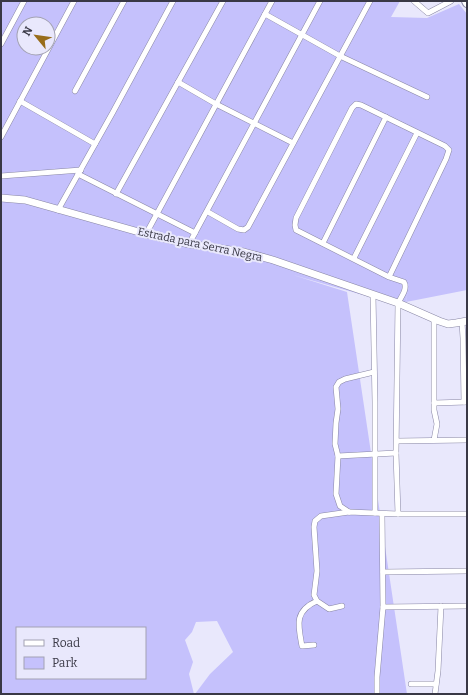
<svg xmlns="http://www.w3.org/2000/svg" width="468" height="695" viewBox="0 0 468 695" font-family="Bitter,serif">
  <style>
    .green { fill: #c5c1fc; fill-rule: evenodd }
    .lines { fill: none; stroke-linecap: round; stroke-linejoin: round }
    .minor-casing { stroke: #8987a5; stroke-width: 6 }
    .tertiary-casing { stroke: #8987a5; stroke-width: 8 }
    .primary-casing { stroke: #8987a5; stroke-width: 10 }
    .minor { stroke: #fff; stroke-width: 5 }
    .tertiary { stroke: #fff; stroke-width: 7 }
    .primary { stroke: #fff; stroke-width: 8 }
    .labels { text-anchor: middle; stroke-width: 4; stroke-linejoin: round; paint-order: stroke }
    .street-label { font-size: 11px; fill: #393845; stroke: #e9e8fc }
  </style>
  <rect width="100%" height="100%" fill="#e9e8fc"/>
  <path class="green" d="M1,1h399l-9,16 36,1 32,-14 8,10v276l-61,12 2,-14 -3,19 -112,-32 54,17 60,402h-212l15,-20 23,-22 -16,-31 -21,1 -4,10 -7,8 8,22 -4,12 5,20h-193zM24,24h24v24h-24zM17,628h128v50h-128z"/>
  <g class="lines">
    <g class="minor-casing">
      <g id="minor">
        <polyline points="414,1 428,13 451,1"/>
        <polyline points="265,14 340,56 427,97"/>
        <polyline points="1,44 24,1"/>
        <polyline points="178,82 216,104 293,143"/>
        <polyline points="75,91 124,1"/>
        <polyline points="20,101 95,144"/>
        <polyline points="1,137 74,1"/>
        <polyline points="78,174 195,233"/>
        <polyline points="1,176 81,170"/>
        <polyline points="116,194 223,1"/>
        <polyline points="58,210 113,112 173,1"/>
        <polyline points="208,212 238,229 244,230 248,227 370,1"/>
        <polyline points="146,234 272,1"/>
        <polyline points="323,243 386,117"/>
        <polyline points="189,244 320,1"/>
        <polyline points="354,258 417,133"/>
        <path d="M389,277l57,-118 3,-9 -4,-4 -84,-41 -5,-1 -4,4 -56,110 -1,7 1,5 93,47 15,5c4,7 -3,15 -6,21l-2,150 2,61"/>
        <polyline points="373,295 375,402 375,513"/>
        <polyline points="462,322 463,338 464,402"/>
        <polyline points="434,403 467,402"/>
        <polyline points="434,440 437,424 434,410 434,320"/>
        <polyline points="397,441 467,440"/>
        <polyline points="338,456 396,453"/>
        <polyline points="349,512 340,506 336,494 338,456 335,444 336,423 338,409 336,387 339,382 345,379 374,372"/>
        <polyline points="383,572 467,571"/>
        <polyline points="342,606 329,609 317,601 314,595 317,571 314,527 315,521 321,516 349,512 398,514 467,514"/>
        <polyline points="383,607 467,606"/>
        <path d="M314,645l-12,1c-4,-21 -8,-35 15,-45"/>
        <polyline points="411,684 436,684"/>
        <polyline points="377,694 377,677 383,607 382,514"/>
        <polyline points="435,694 438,671 441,606"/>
      </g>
    </g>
    <g class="tertiary-casing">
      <polyline id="tertiary" points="1,198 25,200 146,234 189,244 244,252 273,260 398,303 439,321 448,324 456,323 467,321"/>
    </g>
    <g class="primary-casing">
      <polyline id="primary" points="466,1 467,3"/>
    </g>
    <use href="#minor" class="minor"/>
    <use href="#tertiary" class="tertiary"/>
    <use href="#primary" class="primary"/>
  </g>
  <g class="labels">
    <g class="street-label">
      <text transform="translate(200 244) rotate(12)" y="4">Estrada para Serra Negra</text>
    </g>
  </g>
  <rect width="468" height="695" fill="none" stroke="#393845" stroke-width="4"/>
  <rect x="16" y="627" width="130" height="52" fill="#e9e8fc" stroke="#a3a2b3"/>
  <rect x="24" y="640" width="20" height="6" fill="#ffffff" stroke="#a3a2b3"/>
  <text x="52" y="647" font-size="12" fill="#393845">Road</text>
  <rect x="24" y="657" width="20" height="12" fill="#c5c1fc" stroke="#a3a2b3"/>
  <text x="52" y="667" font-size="12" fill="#393845">Park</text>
  <g transform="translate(36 36) rotate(299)"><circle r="19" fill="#e9e8fc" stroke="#a3a2b3"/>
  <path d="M0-3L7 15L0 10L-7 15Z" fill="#986d1b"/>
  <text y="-6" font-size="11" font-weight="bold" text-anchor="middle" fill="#393845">N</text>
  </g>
</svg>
